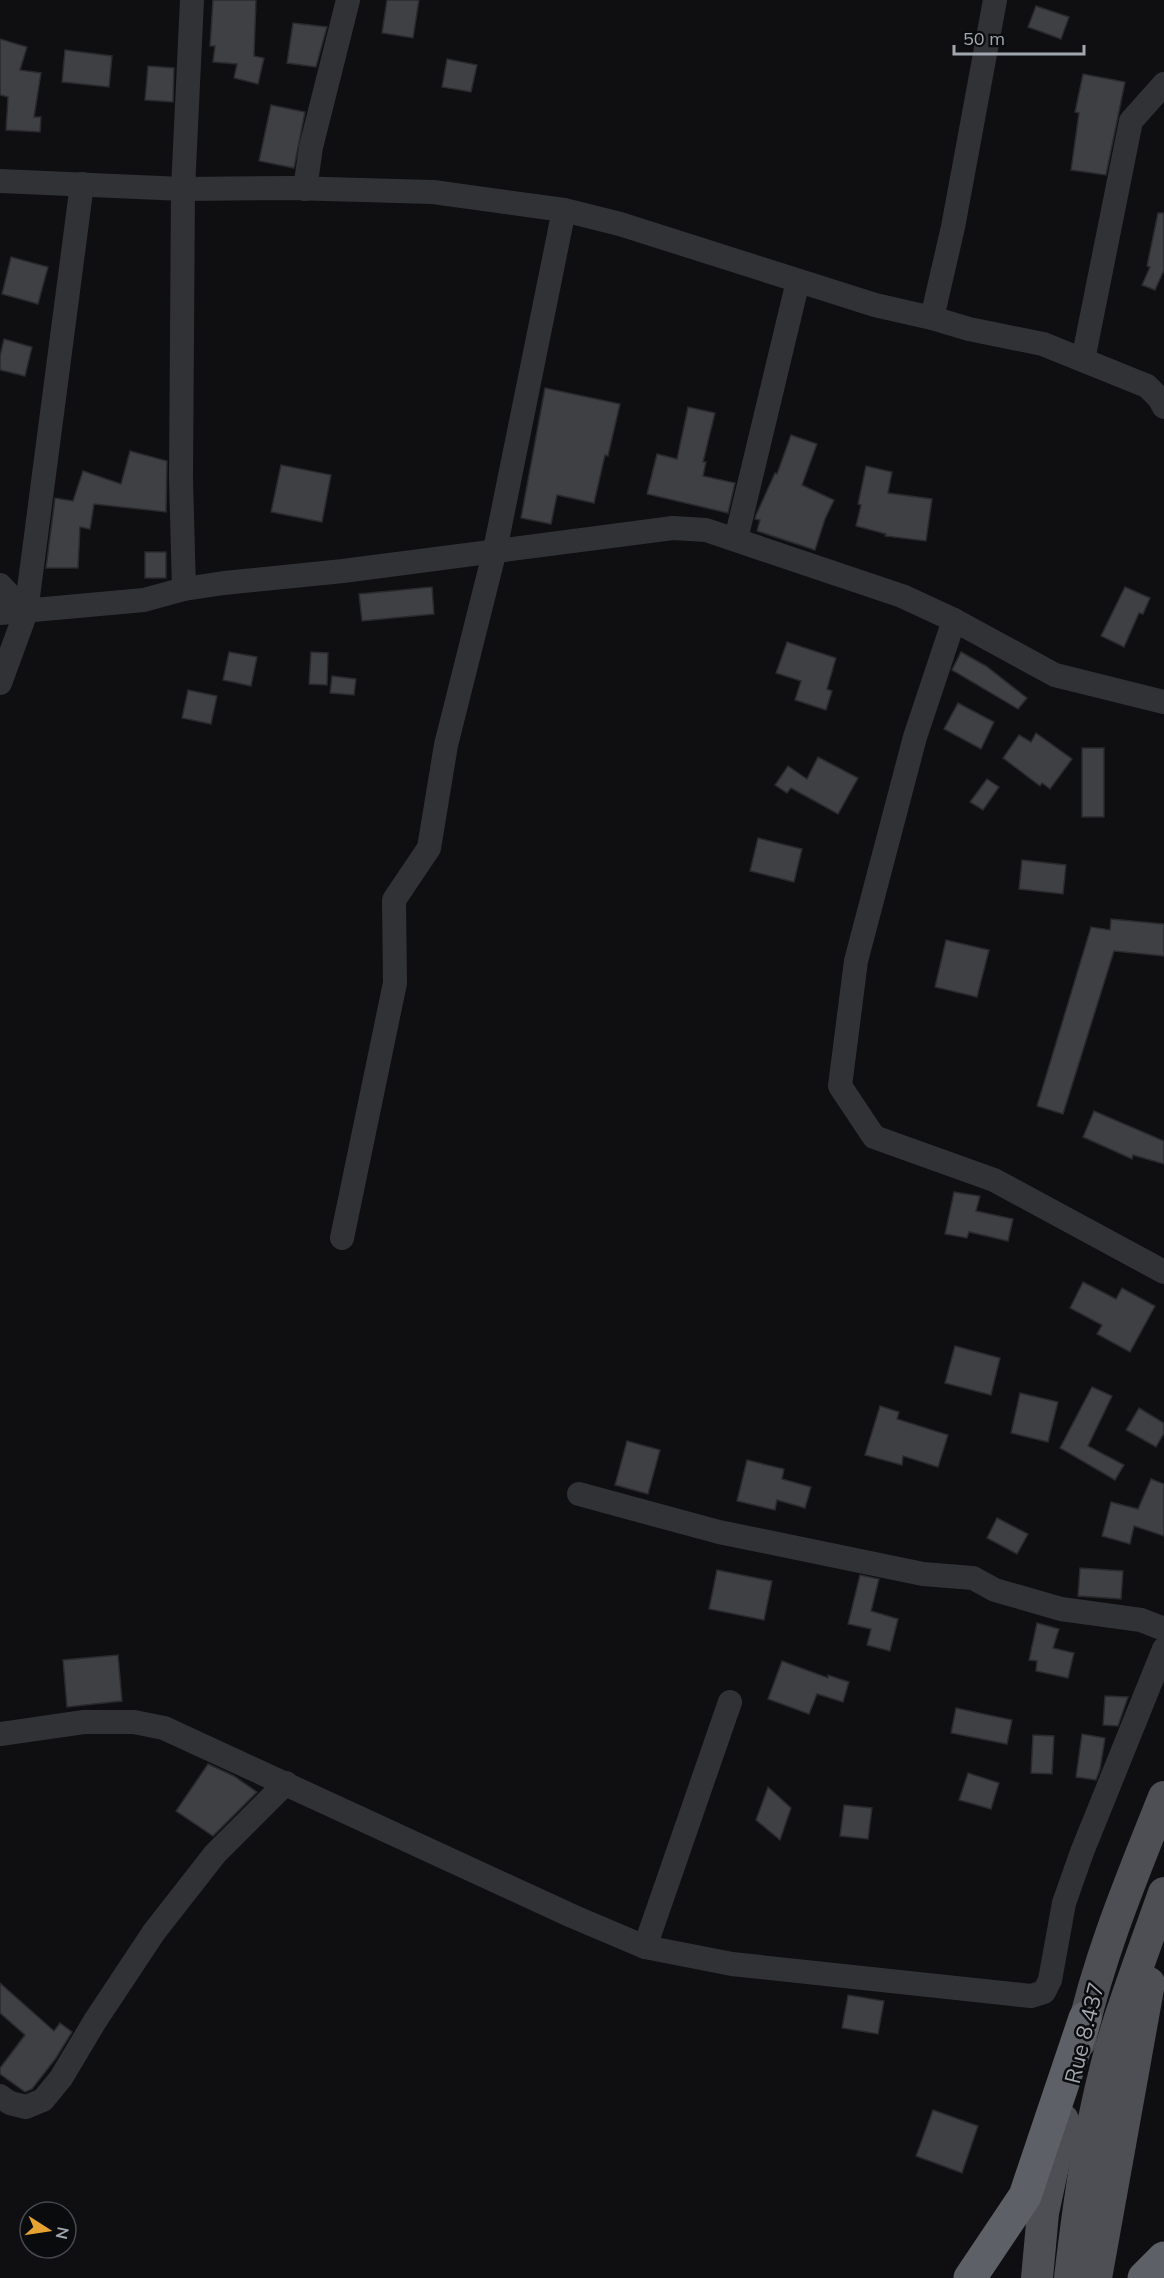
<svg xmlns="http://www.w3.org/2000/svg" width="1164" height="2278" viewBox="0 0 1164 2278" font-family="Mulish,sans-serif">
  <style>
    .building { fill: #3e4044; stroke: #2a2a2d; stroke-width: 1.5 }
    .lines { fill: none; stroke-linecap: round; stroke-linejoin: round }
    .minor { stroke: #313235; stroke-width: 24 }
    .major { stroke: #4d4f54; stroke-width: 32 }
    .highway { stroke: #5d6066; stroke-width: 33 }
    .labels { text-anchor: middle; stroke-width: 5; stroke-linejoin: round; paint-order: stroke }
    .street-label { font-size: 22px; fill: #a1a7b1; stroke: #0a0b0c }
  </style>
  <rect width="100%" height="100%" fill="#0f0f11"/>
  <g class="building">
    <polygon points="213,0 256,0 254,56 264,58 258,84 234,78 237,64 213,62 215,46 210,46"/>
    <polygon points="387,0 419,0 413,38 382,33"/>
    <polygon points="1036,6 1069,17 1061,39 1028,27"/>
    <polygon points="293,23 327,27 316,67 287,63"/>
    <polygon points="0,39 27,47 20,70 41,73 34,117 41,117 40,132 6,130 8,97 0,95"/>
    <polygon points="65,50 112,56 109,87 62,82"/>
    <polygon points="447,59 477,65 471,92 442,87"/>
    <polygon points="148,66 174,68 173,102 145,100"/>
    <polygon points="1083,74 1125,82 1106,175 1071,170 1079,113 1075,112"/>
    <polygon points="271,105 305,112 294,168 259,161"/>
    <polygon points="1158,213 1164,213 1164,270 1155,290 1142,285 1150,267 1147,266"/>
    <polygon points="11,257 48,267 38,304 2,294"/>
    <polygon points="4,339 32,347 25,376 0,370 0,356"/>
    <polygon points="545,388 620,404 608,456 605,455 594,503 557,495 551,524 521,518"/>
    <polygon points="688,407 715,413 703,462 706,462 703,476 735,483 728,513 647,494 657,454 677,459"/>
    <polygon points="791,435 817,444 802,485 834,500 825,519 815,550 757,531 760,520 755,519 756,515 775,473 777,474"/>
    <polygon points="130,451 167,461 166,512 94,504 90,529 80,527 78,568 46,568 55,498 73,501 83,471 121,484"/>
    <polygon points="281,465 331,475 322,522 271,512"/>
    <polygon points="866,466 892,472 888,493 932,499 926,541 885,536 886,534 856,526 861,505 858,504"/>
    <rect x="145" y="552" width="21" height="26"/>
    <polygon points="432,587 434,614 362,621 359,594"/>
    <polygon points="1125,587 1150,598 1143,614 1139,613 1124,647 1101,636"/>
    <polygon points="787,642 836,658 827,689 832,691 826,710 795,700 801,681 776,673"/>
    <polygon points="229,652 257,657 251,686 223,680"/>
    <polygon points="311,652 328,653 327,685 309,684"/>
    <polygon points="961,652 986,666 1027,698 1018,709 952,670"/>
    <polygon points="332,676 356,679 354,695 330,693"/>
    <polygon points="188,690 217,696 211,724 182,718"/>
    <polygon points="958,703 994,722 981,749 944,729"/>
    <polygon points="1036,733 1072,759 1050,789 1042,783 1040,786 1003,758 1019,735 1031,742"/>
    <rect x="1082" y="748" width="22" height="69"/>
    <polygon points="818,757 858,778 838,814 791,788 787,793 775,785 788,766 807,779"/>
    <polygon points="987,779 999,787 983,810 970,802"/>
    <polygon points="758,838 802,849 794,882 750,871"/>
    <polygon points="1022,860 1066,865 1063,894 1019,889"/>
    <polygon points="1111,919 1164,924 1164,956 1114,951 1063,1114 1037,1106 1091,927 1110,930"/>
    <polygon points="946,940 989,950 977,997 935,987"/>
    <polygon points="1094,1111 1164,1141 1164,1164 1133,1155 1132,1159 1083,1137"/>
    <polygon points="954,1192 980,1196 976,1211 1013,1219 1008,1241 969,1232 967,1238 945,1234"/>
    <polygon points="1083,1282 1116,1299 1122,1288 1155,1306 1130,1352 1097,1334 1102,1325 1070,1308"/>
    <polygon points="955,1346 1000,1358 991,1395 945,1383"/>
    <polygon points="1092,1387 1112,1396 1088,1446 1124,1465 1115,1480 1060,1448"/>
    <polygon points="1020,1393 1058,1402 1048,1442 1011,1433"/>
    <polygon points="880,1406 899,1412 897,1419 948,1435 938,1467 903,1456 902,1465 865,1455"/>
    <polygon points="1139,1408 1164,1423 1164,1433 1156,1447 1126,1430"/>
    <polygon points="627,1441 660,1450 648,1494 615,1485"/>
    <polygon points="747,1460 784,1469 782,1479 811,1487 805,1508 777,1500 775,1510 737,1501"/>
    <polygon points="1151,1479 1164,1484 1164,1536 1134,1526 1130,1544 1102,1536 1111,1502 1138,1509"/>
    <polygon points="997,1518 1028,1534 1017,1554 987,1538"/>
    <polygon points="1080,1568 1123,1571 1121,1599 1078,1596"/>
    <polygon points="717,1570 772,1581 764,1620 709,1609"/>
    <polygon points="860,1575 879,1579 871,1611 898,1619 890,1651 867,1645 871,1629 848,1624"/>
    <polygon points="1037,1623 1059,1629 1053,1648 1074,1653 1068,1678 1036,1671 1037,1661 1029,1660"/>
    <polygon points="118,1655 122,1701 67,1707 63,1660"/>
    <polygon points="782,1661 828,1678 828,1675 849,1682 843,1702 817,1694 809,1714 768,1699"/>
    <polygon points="1105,1696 1128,1697 1118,1726 1103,1725"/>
    <polygon points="956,1708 1012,1720 1007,1744 951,1733"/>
    <polygon points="1082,1734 1105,1738 1100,1769 1096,1780 1076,1777"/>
    <polygon points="1033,1735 1054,1736 1052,1774 1031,1773"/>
    <polygon points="208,1764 234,1776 257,1792 213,1836 176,1811"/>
    <polygon points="968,1773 999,1783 991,1809 959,1800"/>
    <polygon points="768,1787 791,1808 780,1840 756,1820"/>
    <polygon points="844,1805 872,1808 868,1839 840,1836"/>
    <polygon points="0,1983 54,2031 60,2023 72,2032 56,2058 32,2089 25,2092 0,2074 0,2068 25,2035 0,2013"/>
    <polygon points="848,1995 884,2001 878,2034 842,2028"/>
    <polygon points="933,2110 978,2126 962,2173 916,2156"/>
  </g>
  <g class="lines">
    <g class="minor">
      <polyline points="0,181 183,189 291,188 433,192 564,210 620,224 875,305 932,318 969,329 1043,344 1147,386 1159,398 1164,407"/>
      <polyline points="305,189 311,147 348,0"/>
      <polyline points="932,318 953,227 995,0"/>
      <polyline points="1083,360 1131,121 1164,84"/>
      <polyline points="736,539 798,281"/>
      <polyline points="0,585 26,612"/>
      <polyline points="184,589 181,479 183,189 192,0"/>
      <polyline points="0,613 144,600 184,589 224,583 343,571 673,528 706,530 902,596 954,620 1055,675 1164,702"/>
      <polyline points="954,620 915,737 856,961 840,1086 874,1137 994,1180 1164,1272"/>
      <polyline points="0,683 26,612 82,184"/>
      <polyline points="342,1238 395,983 394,900 429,848 446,745 495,550 564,210"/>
      <polyline points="579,1494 719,1532 923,1574 973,1578 995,1590 1061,1609 1141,1620 1164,1629"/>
      <polyline points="0,1734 84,1722 134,1722 164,1728 572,1916 645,1947 732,1964 1031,1996 1044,1992 1050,1980 1064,1903 1082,1852 1164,1649"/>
      <polyline points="645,1947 730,1702"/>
      <polyline points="0,2096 10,2103 26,2107 43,2100 61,2078 95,2021 154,1932 215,1854 286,1783"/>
    </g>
    <g class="major">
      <path d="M1080,2042c18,-84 52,-165 84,-245"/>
      <polyline points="1037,2278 1043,2213 1063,2120"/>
      <path d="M1070,2278c10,-87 23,-176 50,-260 14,-42 29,-83 44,-125"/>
      <polyline points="1096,2278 1149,1983"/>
    </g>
    <g class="highway">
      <polyline points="970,2278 1025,2196 1085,2018"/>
      <polyline points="1144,2278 1164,2258"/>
    </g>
  </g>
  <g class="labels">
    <g class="street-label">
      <text transform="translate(1084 2033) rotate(-76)" y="8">Rue 8.437</text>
    </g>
  </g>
  <g transform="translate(48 2230) rotate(102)"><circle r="28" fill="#0a0b0c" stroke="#46494e" stroke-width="1.5"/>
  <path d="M0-4.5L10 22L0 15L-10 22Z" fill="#e6a332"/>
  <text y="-9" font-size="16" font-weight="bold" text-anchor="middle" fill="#a1a7b1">N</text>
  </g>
  <path d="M954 45v9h130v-9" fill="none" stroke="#a1a7b1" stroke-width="3"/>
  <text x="963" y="45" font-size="18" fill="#a1a7b1" stroke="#0a0b0c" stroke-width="4.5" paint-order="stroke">50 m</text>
</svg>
